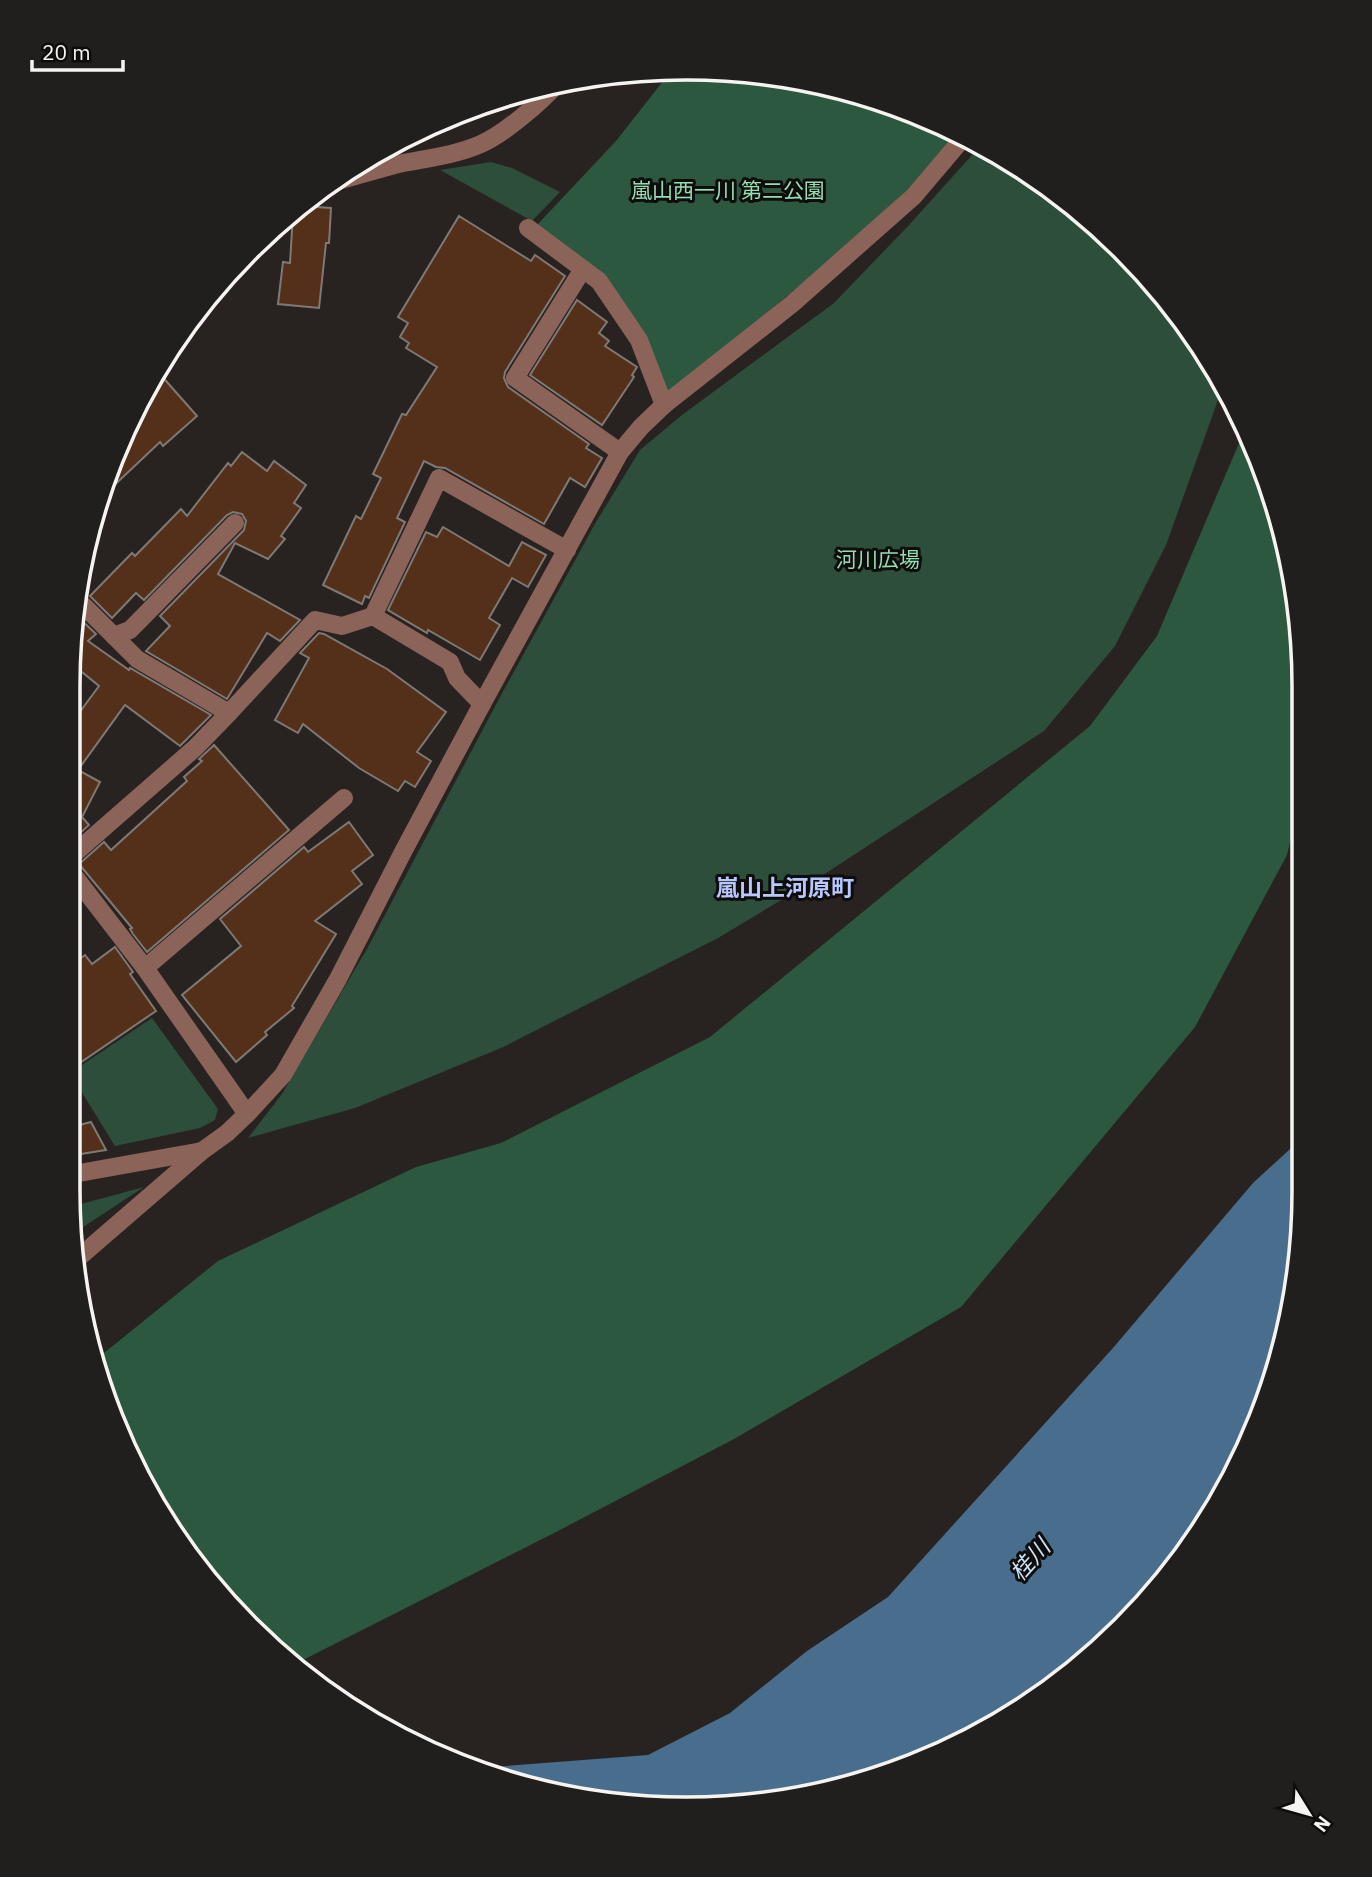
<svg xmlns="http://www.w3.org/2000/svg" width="1372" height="1877" viewBox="0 0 1372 1877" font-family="'IBM Plex Sans','Noto Sans JP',sans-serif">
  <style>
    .green { fill: #2d4e3b }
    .forest { fill: #2d5840 }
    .water { fill: #496e8d }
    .building { fill: #542f1a; stroke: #7f7976; stroke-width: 2 }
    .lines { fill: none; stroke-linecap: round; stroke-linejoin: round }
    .lane { stroke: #8b6358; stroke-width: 18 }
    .street { stroke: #8b6358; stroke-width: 18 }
    .labels { text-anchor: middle; stroke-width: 6; stroke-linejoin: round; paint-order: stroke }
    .park-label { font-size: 21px; fill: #94dcb1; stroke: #0f0d0c }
    .neighbourhood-label { font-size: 23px; font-weight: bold; fill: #b8c7ff; stroke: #0f0d0c }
    .water-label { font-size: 23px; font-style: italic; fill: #cbe2f7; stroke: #0f0d0c }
    .rim { fill: none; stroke: #f6f3f1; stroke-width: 3.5 }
  </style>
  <rect width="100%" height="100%" fill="#282321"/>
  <g class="green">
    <polygon points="981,145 995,151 1093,221 1176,310 1222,389 1166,545 1115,646 1044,731 823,875 718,938 501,1048 355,1108 248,1138 282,1094 368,947 500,697 596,522 640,450 682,415 834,303 910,224"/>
    <polygon points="491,162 512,168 560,192 532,221 440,170"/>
    <polygon points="152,1018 218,1109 215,1120 200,1128 115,1146 70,1073"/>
    <polygon points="144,1187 74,1233 70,1207"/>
  </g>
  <g class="forest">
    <path d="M671,71l95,2 96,23 1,2c21,-3 72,26 93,35l-40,49 -24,22 -81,72 -142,119 -22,-56 -110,-114 79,-84z"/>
    <polygon points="1245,429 1257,449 1298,605 1300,800 1287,855 1195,1027 961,1307 734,1439 556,1532 293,1665 279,1656 172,1534 94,1361 218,1261 416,1167 501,1143 710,1037 1090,726 1157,636"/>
  </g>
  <polygon class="water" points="1302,1138 1302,1232 1271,1389 1221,1500 1151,1598 1062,1681 922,1762 766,1804 566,1797 480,1768 648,1755 730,1713 807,1651 888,1597 1113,1348 1253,1183"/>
  <g class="building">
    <polygon points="301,206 331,208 329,243 326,243 319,308 278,304 283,262 290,263 293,214"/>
    <polygon points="459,216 531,261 535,255 565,276 505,372 504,378 508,387 589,444 586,448 602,458 585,487 570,478 544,524 445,468 436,467 424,461 397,518 405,522 369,598 365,596 362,604 323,585 356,516 361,519 381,478 373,474 402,414 406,415 437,367 406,348 409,343 400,337 408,323 398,317"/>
    <polygon points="577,300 607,322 599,333 609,341 605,346 637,367 632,375 634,377 602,425 530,375"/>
    <polygon points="159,373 197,416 163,446 160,442 105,494 104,494"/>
    <polygon points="242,452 267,471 274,461 306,485 294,503 301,508 281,536 285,539 268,559 235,543 218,574 300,620 280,641 267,633 227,699 146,651 170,626 160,616 244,530 246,521 242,514 233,512 227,515 144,600 136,593 112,618 90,596 132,553 135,556 181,509 187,516 228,463 231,466"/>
    <polygon points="443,527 509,566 522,542 546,555 528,587 512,578 489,618 500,625 480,660 428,630 427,633 388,610 426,532 437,537"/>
    <polygon points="77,616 96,634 88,641 129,670 130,668 211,715 180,746 125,705 78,770 100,782 82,817 89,825 68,844 68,728 99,686 71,663"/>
    <polygon points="319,633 324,634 387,669 446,712 417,752 431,761 415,787 405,781 398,791 359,768 303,724 298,733 275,720 309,658 300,653"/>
    <polygon points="214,745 289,830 147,952 133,934 130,929 132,928 79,864 104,842 111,850 187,781 184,777 202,761 199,759"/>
    <polygon points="349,822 373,855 352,871 362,884 315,921 336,934 292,1006 294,1008 265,1032 267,1035 236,1062 182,995 241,946 220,919 304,847 308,852"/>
    <polygon points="115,947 133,972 130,974 156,1011 68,1071 68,967 85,955 92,964"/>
    <polygon points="91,1122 106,1150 68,1156 68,1128"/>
  </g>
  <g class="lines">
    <g class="lane">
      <path d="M330,183c24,-6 48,-14 73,-20 26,-5 53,-8 78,-19 23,-10 59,-41 76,-60"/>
      <polyline points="528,228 599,281 639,340 664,405"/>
      <polyline points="583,269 515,378 620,452"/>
      <polyline points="373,616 439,478 567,550"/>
      <polyline points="114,636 130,630 235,523"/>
      <polyline points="68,859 195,748 229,713 137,659 84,606 79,604"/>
      <polyline points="68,868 145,968 344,798"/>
      <polyline points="77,1259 202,1151"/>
    </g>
    <g class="street">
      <polyline points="229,713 315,620 342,626 373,616 450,662 457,678 482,704"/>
      <polyline points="145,968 247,1114"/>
      <polyline points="68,1175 202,1151 227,1133 247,1114 283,1075 338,979 404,850 482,704 620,452 641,427 664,405 792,304 914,196 964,137"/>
    </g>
  </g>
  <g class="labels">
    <g class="park-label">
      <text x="728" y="198">嵐山西一川 第二公園</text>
      <text x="878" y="567">河川広場</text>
    </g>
    <g class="neighbourhood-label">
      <text x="785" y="896">嵐山上河原町</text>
    </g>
    <g class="water-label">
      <text transform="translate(1030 1560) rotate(-48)" y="8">桂川</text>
    </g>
  </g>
  <path d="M0 0H1372V1877H0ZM686 80H686A606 606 0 0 1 1292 686V1191A606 606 0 0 1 686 1797H686A606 606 0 0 1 80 1191V686A606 606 0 0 1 686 80Z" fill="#211f1e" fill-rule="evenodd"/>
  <path class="rim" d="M686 80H686A606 606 0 0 1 1292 686V1191A606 606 0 0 1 686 1797H686A606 606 0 0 1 80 1191V686A606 606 0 0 1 686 80Z"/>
  <g transform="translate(1309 1814) rotate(127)" stroke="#0f0d0c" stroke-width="5" paint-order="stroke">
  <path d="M0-5L12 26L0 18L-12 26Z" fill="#f6f3f1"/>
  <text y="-10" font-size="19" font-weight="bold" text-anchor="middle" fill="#f6f3f1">N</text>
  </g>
  <path d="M32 60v10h91v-10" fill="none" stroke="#f6f3f1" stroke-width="3.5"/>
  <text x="42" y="60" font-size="21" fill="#f6f3f1" stroke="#0f0d0c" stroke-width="5" paint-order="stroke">20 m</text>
</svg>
